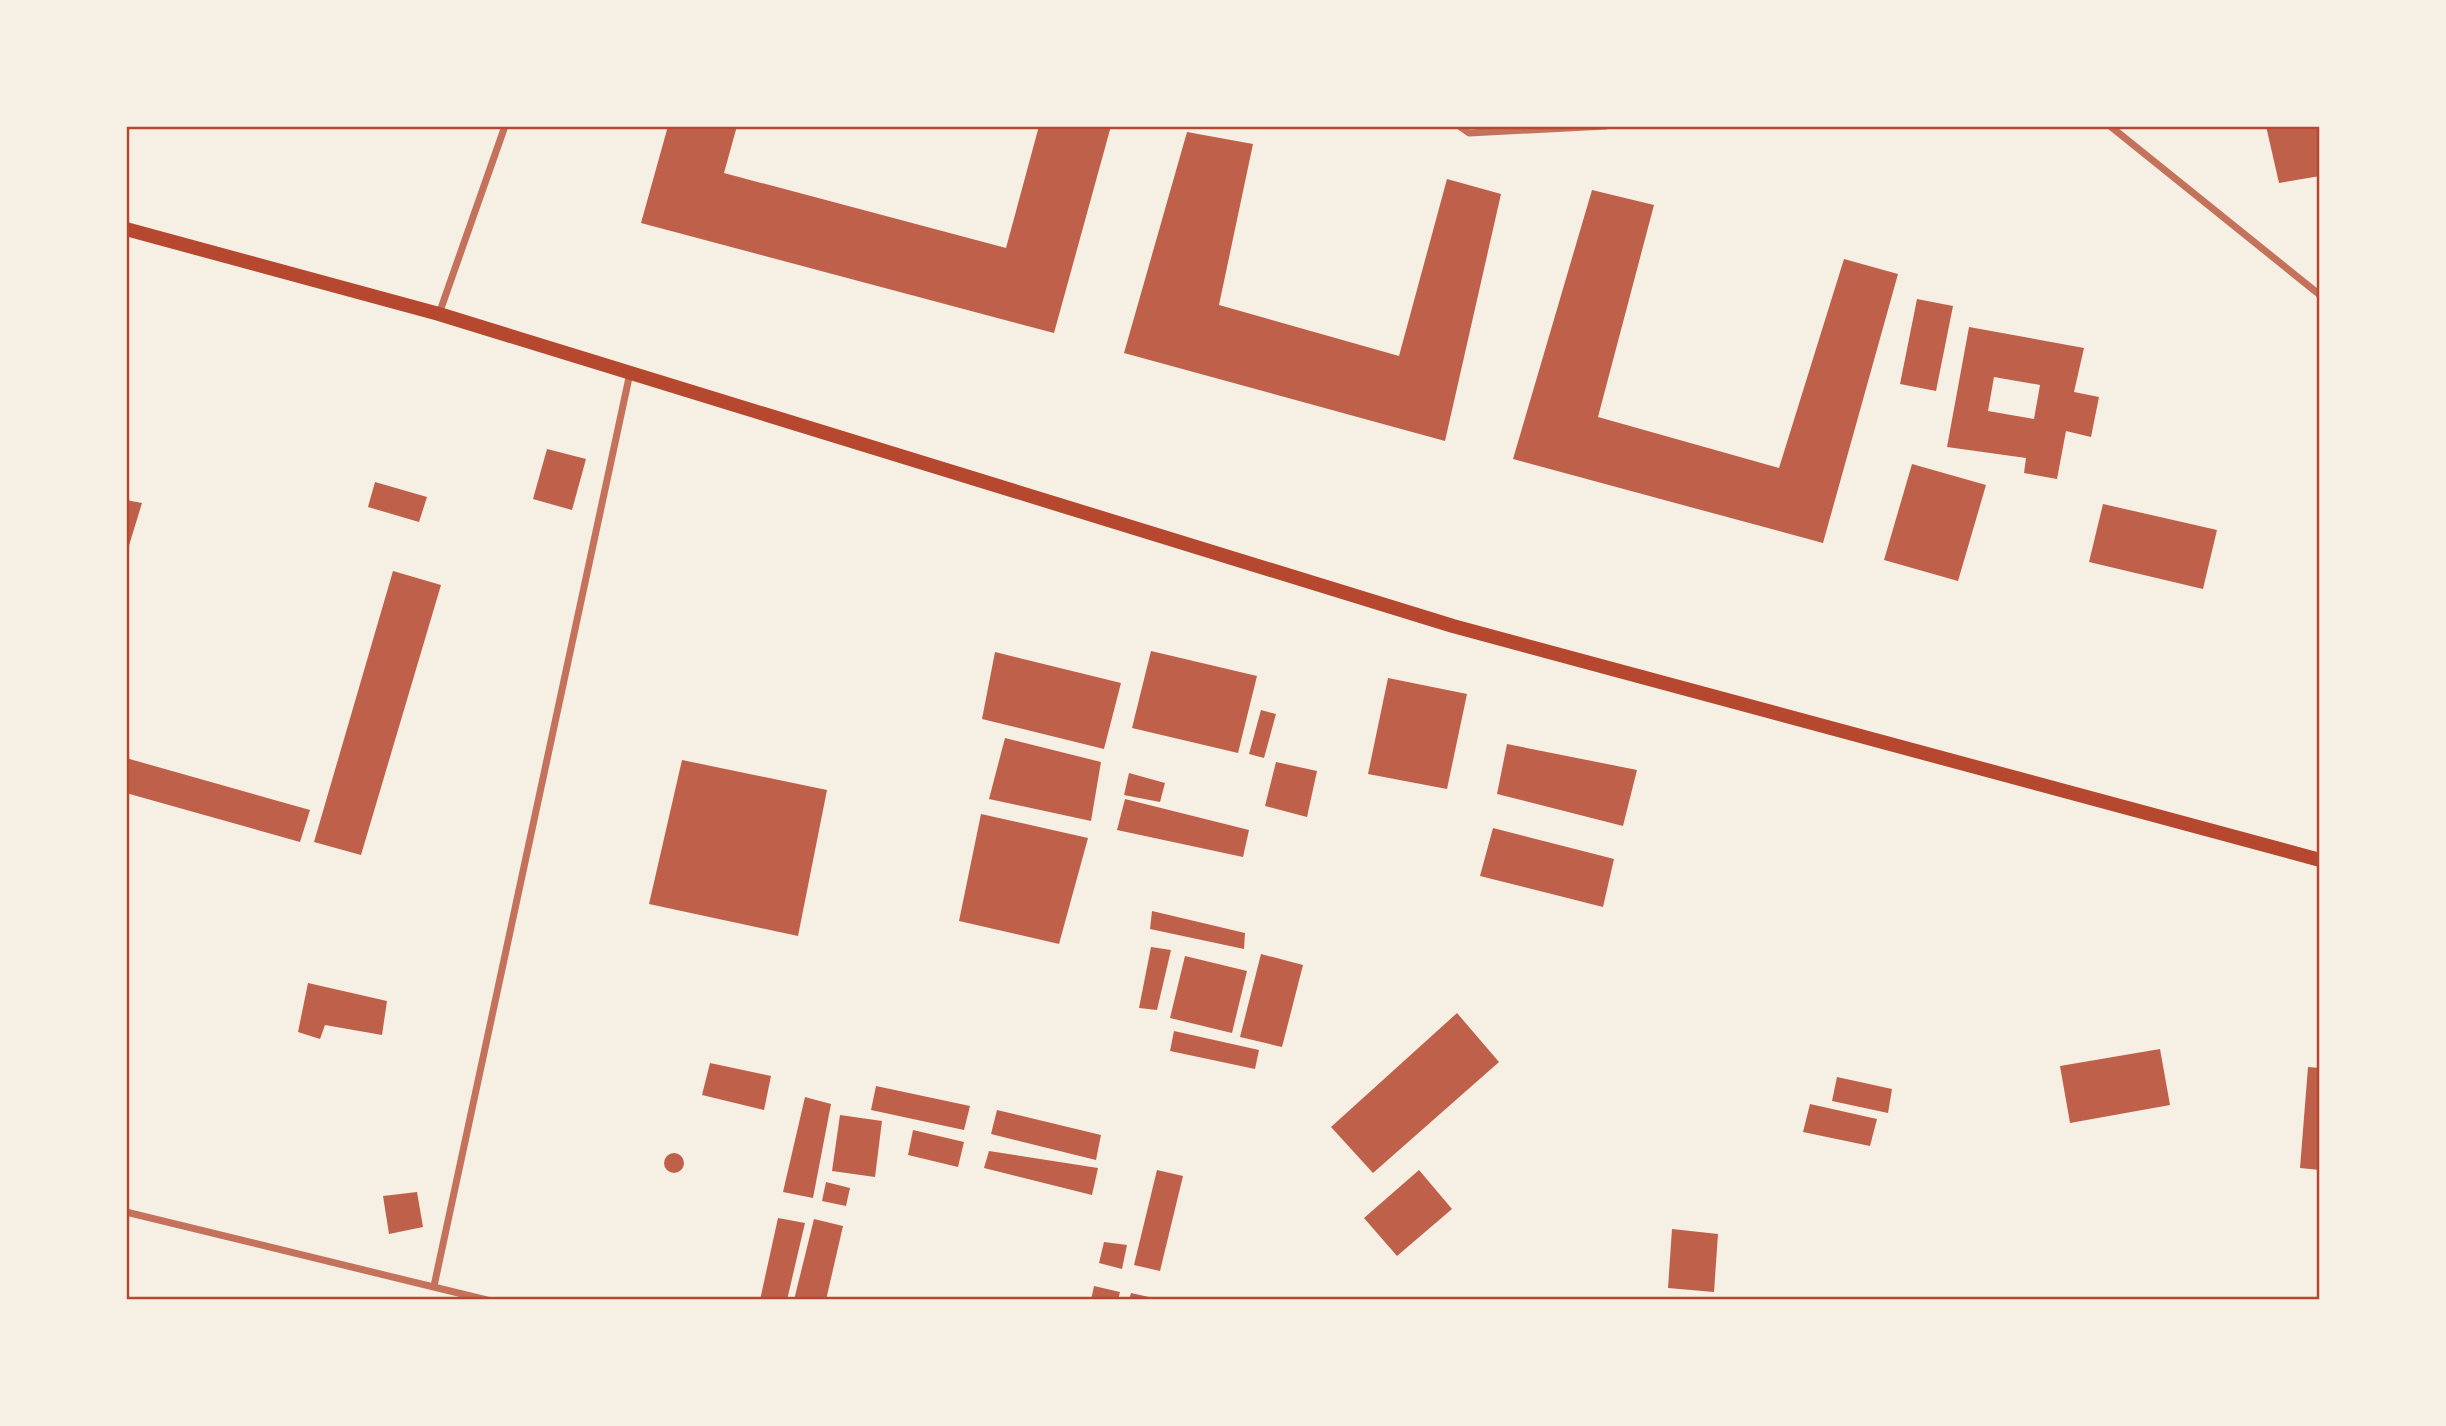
<svg xmlns="http://www.w3.org/2000/svg" width="2446" height="1426" viewBox="0 0 2446 1426" font-family="'Nunito Sans',sans-serif">
  <style>
    .building { fill: #bf614a; fill-rule: evenodd }
    .lines { fill: none; stroke-linecap: round; stroke-linejoin: round }
    .minor { stroke: #c5725c; stroke-width: 7 }
    .secondary { stroke: #b5482f; stroke-width: 14 }
    .neatline { fill: none; stroke: #b5482f; stroke-width: 2.5 }
  </style>
  <rect width="100%" height="100%" fill="#f6efe4"/>
  <g class="building">
    <polygon points="668,126 737,126 724,173 1006,248 1039,126 1111,126 1054,333 641,223"/>
    <polygon points="2266,126 2320,126 2320,176 2279,183"/>
    <polygon points="1187,132 1253,144 1219,305 1399,356 1447,179 1501,194 1445,441 1124,353"/>
    <polygon points="1592,190 1654,205 1598,417 1779,468 1844,259 1898,274 1823,543 1513,459"/>
    <polygon points="1917,299 1953,306 1936,391 1900,384"/>
    <path d="M1969,327l115,21 -10,44 25,5 -8,40 -25,-6 -9,48 -33,-6 2,-15 -79,-11zM1994,377l46,8 -6,34 -46,-8z"/>
    <polygon points="547,449 586,459 572,510 533,499"/>
    <polygon points="1912,464 1986,485 1958,581 1884,560"/>
    <polygon points="375,482 427,497 419,522 368,507"/>
    <polygon points="126,500 142,503 127,552 126,552"/>
    <polygon points="2103,504 2217,530 2203,589 2089,562"/>
    <polygon points="393,571 441,585 361,855 314,842"/>
    <polygon points="1151,651 1257,676 1238,753 1132,728"/>
    <polygon points="995,652 1121,683 1104,749 982,719"/>
    <polygon points="1388,678 1467,694 1447,789 1368,774"/>
    <polygon points="1261,710 1276,714 1264,758 1249,754"/>
    <polygon points="1005,738 1101,762 1091,821 989,799"/>
    <polygon points="1507,744 1637,770 1623,826 1497,794"/>
    <polygon points="126,758 310,810 300,842 126,793"/>
    <polygon points="682,760 827,790 798,936 649,904"/>
    <polygon points="1276,762 1317,771 1307,817 1265,806"/>
    <polygon points="1129,773 1165,783 1160,802 1124,795"/>
    <polygon points="1125,799 1249,830 1243,857 1117,830"/>
    <polygon points="981,814 1088,838 1059,944 959,921"/>
    <polygon points="1493,828 1614,859 1603,907 1480,876"/>
    <polygon points="1152,911 1245,933 1244,949 1150,929"/>
    <polygon points="1151,947 1171,950 1157,1010 1139,1008"/>
    <polygon points="1261,954 1303,965 1282,1047 1240,1037"/>
    <polygon points="1185,956 1247,971 1232,1033 1170,1018"/>
    <polygon points="308,983 387,1001 382,1035 325,1025 320,1039 298,1032"/>
    <polygon points="1457,1013 1499,1062 1373,1173 1331,1127"/>
    <polygon points="1174,1031 1259,1050 1255,1069 1170,1051"/>
    <polygon points="2160,1049 2170,1105 2070,1123 2060,1066"/>
    <polygon points="710,1063 771,1076 764,1110 702,1095"/>
    <polygon points="2308,1067 2320,1068 2320,1170 2300,1168"/>
    <polygon points="1837,1077 1892,1089 1888,1113 1832,1101"/>
    <polygon points="876,1086 970,1106 964,1130 871,1110"/>
    <polygon points="805,1097 831,1104 813,1198 783,1192"/>
    <polygon points="1810,1104 1877,1119 1870,1146 1803,1132"/>
    <polygon points="997,1110 1101,1135 1096,1160 991,1134"/>
    <polygon points="840,1115 882,1121 875,1177 832,1171"/>
    <polygon points="913,1130 964,1142 958,1167 908,1155"/>
    <polygon points="989,1151 1098,1168 1092,1195 984,1168"/>
    <circle cx="674" cy="1163" r="10"/>
    <polygon points="1157,1170 1183,1176 1160,1271 1134,1265"/>
    <polygon points="1419,1170 1452,1209 1397,1256 1364,1218"/>
    <polygon points="826,1182 850,1188 846,1206 822,1201"/>
    <polygon points="417,1192 423,1227 389,1234 383,1196"/>
    <polygon points="778,1218 805,1223 787,1300 760,1300"/>
    <polygon points="814,1219 843,1226 826,1300 794,1300"/>
    <polygon points="1672,1229 1718,1234 1714,1292 1668,1288"/>
    <polygon points="1104,1242 1127,1245 1122,1269 1099,1263"/>
    <polygon points="1094,1286 1120,1292 1118,1300 1091,1300"/>
    <polygon points="1131,1293 1158,1299 1158,1300 1129,1300"/>
  </g>
  <g class="lines">
    <g class="minor">
      <polyline points="1459,126 1469,133 1606,126"/>
      <polyline points="2110,126 2320,295"/>
      <polyline points="439,314 505,126"/>
      <polyline points="126,1212 487,1300"/>
      <polyline points="434,1286 630,373"/>
    </g>
    <polyline class="secondary" points="126,229 439,314 1453,626 2320,860"/>
  </g>
  <rect width="2446" height="1426" fill="none" stroke="#f6efe4" stroke-width="256"/>
  <rect x="128" y="128" width="2190" height="1170" class="neatline"/>
</svg>
